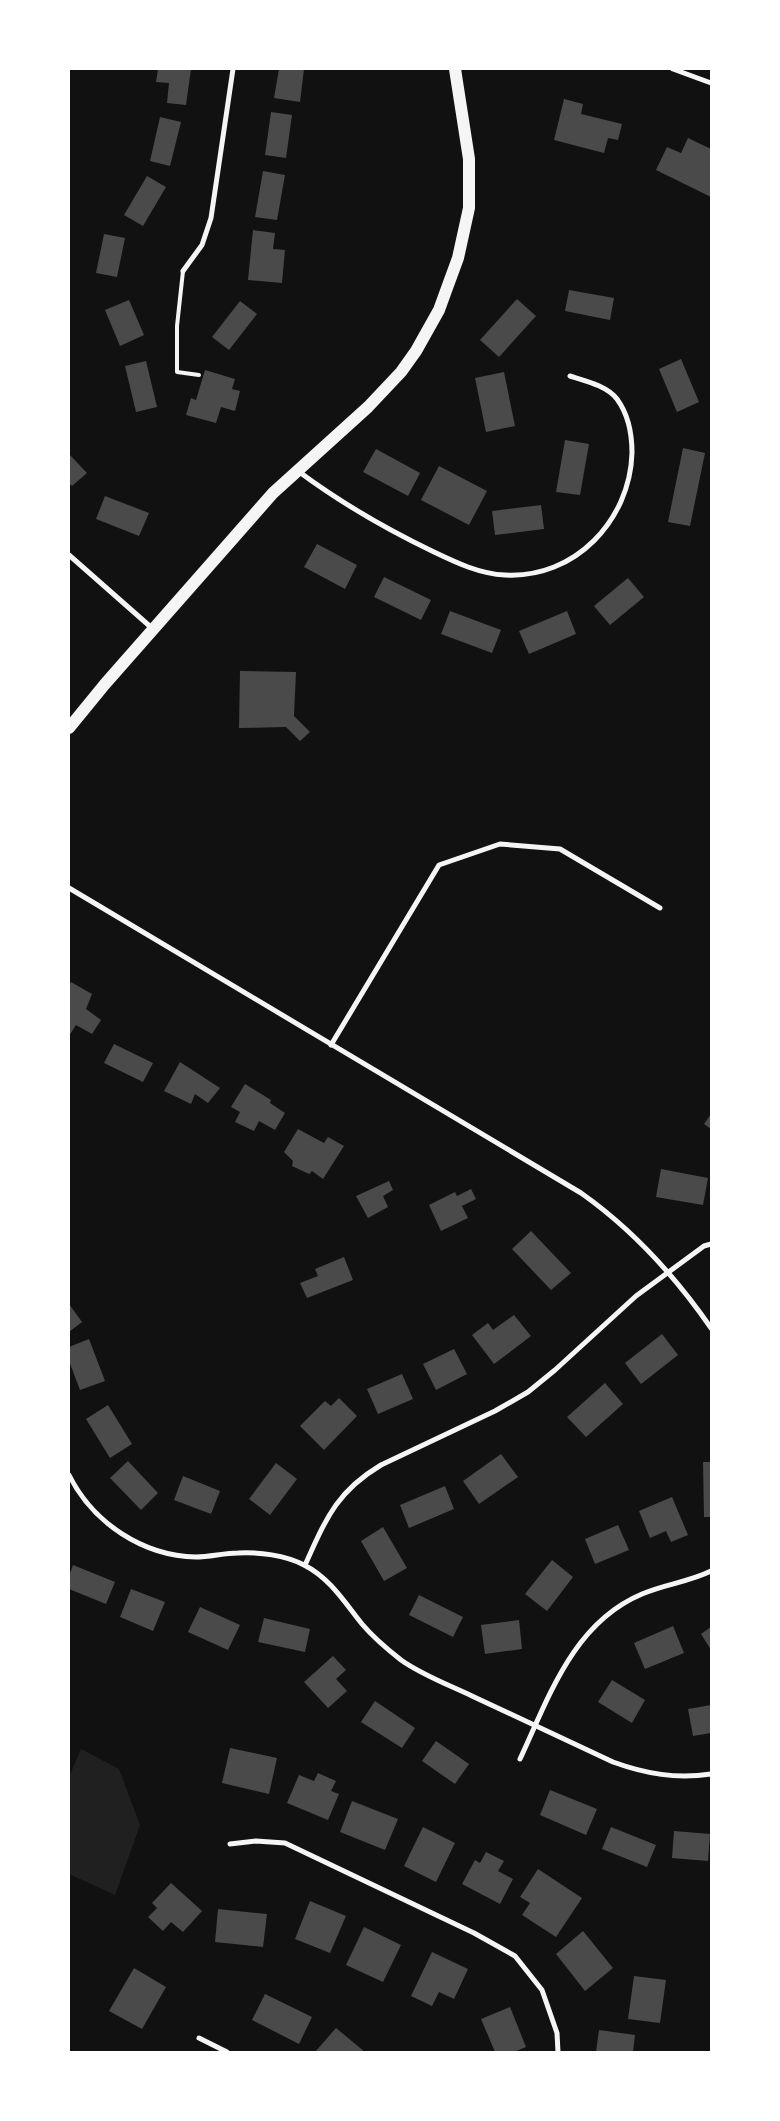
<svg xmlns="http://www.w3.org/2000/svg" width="780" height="2121" viewBox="0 0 780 2121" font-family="'IBM Plex Sans',sans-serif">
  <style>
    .green { fill: #202020 }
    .building { fill: #4a4a4a }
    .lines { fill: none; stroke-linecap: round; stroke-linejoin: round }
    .service { stroke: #f5f5f5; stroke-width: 4 }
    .minor { stroke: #f5f5f5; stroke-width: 5 }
    .primary { stroke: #f5f5f5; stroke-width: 12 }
  </style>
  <rect width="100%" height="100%" fill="#111"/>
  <polygon class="green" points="81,1749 119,1769 140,1825 115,1895 69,1874 69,1777"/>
  <g class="building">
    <polygon points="158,69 191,69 186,105 167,103 169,83 156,82"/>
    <polygon points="279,69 304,69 300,102 274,98"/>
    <polygon points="564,99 583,104 581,114 622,124 618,140 608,138 604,153 554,140"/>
    <polygon points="271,112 292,115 286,158 265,155"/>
    <polygon points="160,117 181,122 170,166 150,161"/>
    <polygon points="688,138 711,149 711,197 656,170 667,147 681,153"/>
    <polygon points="263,171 285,175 277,220 255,217"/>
    <polygon points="147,176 166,187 143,226 124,215"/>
    <polygon points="253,230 275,233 273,249 285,250 282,283 248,280"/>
    <polygon points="104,234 125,238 117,277 96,273"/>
    <polygon points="569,290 614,298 610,320 565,311"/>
    <polygon points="517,299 536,316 499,357 480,340"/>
    <polygon points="129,300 144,335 120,346 105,310"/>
    <polygon points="240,301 257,314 229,350 212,337"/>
    <polygon points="681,359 699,402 677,412 659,369"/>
    <polygon points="146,361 157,407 136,412 125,366"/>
    <polygon points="205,370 235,379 232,389 240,391 235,411 221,407 216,423 186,415 191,398 196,400"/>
    <polygon points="504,372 515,426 486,432 475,378"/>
    <polygon points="565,440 589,444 580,495 556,492"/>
    <polygon points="683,448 705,453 690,526 668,522"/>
    <polygon points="376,449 420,473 408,496 363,472"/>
    <polygon points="69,454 87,473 72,486 69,483"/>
    <polygon points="439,466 487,491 469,525 421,500"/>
    <polygon points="105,496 149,513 139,536 96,519"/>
    <polygon points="541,505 544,529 495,535 492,511"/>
    <polygon points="317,544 357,565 345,589 304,567"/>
    <polygon points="384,577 431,600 421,620 374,597"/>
    <polygon points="628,578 644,597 610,625 594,606"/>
    <polygon points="450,611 501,630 492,653 441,634"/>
    <polygon points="567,611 576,634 529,654 519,631"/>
    <polygon points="240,671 296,672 294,716 310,732 300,741 286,727 239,728"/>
    <polygon points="71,982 92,994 86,1009 101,1020 92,1034 76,1025 69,1036 69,985"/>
    <polygon points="114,1044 153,1063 143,1082 104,1063"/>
    <polygon points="180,1062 220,1088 208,1103 195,1094 191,1104 164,1091"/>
    <polygon points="245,1084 271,1100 270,1103 285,1113 275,1130 259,1121 254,1131 235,1122 240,1112 231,1107"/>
    <polygon points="711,1114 711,1129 704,1124"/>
    <polygon points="298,1129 324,1143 328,1137 344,1146 323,1179 312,1171 309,1174 292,1166 293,1161 284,1152"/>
    <polygon points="661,1169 708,1178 703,1205 656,1197"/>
    <polygon points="389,1181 393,1190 383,1196 388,1207 368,1218 356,1196"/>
    <polygon points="471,1189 476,1199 462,1206 468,1218 441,1231 429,1205 455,1192 457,1196"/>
    <polygon points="531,1231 571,1273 551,1290 512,1249"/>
    <polygon points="344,1257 353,1280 307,1298 300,1283 318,1276 315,1269"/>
    <polygon points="69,1304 82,1322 69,1332"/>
    <polygon points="514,1315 531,1336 494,1364 472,1335 488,1323 493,1330"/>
    <polygon points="662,1334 678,1355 641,1384 625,1363"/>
    <polygon points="89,1339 105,1381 80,1390 69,1361 69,1347"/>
    <polygon points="454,1349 467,1374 436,1390 423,1364"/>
    <polygon points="402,1374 413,1399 378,1414 367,1389"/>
    <polygon points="605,1383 623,1404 586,1437 567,1417"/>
    <polygon points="339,1398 357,1416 324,1450 300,1426 325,1401 331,1406"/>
    <polygon points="108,1405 132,1444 110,1458 86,1419"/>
    <polygon points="501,1454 518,1477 479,1504 463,1481"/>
    <polygon points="128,1461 158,1493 141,1510 110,1478"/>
    <polygon points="703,1462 711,1462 711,1517 704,1517"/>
    <polygon points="276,1463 297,1479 270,1515 249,1499"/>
    <polygon points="183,1476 220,1491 211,1514 174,1500"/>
    <polygon points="445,1486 454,1509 409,1528 400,1505"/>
    <polygon points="672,1497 688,1535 671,1542 666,1531 650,1538 639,1511"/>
    <polygon points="618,1525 629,1550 595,1564 585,1539"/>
    <polygon points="383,1527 407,1568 384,1581 361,1541"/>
    <polygon points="552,1560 573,1577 547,1611 525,1594"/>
    <polygon points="73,1565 115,1582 106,1604 69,1589 69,1576"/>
    <polygon points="131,1589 165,1602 153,1631 120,1617"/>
    <polygon points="419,1595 463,1617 453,1637 409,1615"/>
    <polygon points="200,1607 240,1625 228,1650 188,1632"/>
    <polygon points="264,1618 310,1629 305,1652 258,1642"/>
    <polygon points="519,1620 522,1649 485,1654 481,1625"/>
    <polygon points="673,1626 684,1653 645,1669 634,1643"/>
    <polygon points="711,1627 711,1650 701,1634"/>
    <polygon points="333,1656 346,1670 336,1679 347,1691 328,1708 304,1682"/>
    <polygon points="612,1680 645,1700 632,1723 598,1702"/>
    <polygon points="375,1701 415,1728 402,1748 361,1722"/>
    <polygon points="711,1705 711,1733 693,1736 688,1709"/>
    <polygon points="436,1741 469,1764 455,1784 422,1761"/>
    <polygon points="230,1748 277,1758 269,1794 222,1783"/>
    <polygon points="318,1773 336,1781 331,1791 339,1794 328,1820 287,1803 299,1775 314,1781"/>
    <polygon points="550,1790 597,1809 586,1835 540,1815"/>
    <polygon points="352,1801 398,1819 385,1850 340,1832"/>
    <polygon points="423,1827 455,1843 436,1882 404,1866"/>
    <polygon points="611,1827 656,1845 647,1867 602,1849"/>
    <polygon points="674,1831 710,1834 708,1861 672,1858"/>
    <polygon points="486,1852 504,1861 498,1871 513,1879 500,1904 462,1884 475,1860 480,1863"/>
    <polygon points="538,1869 582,1898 556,1937 522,1915 530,1903 520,1897"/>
    <polygon points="171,1883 202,1911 183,1932 171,1922 163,1931 148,1917 157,1908 152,1903"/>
    <polygon points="310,1901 346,1916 330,1953 295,1939"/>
    <polygon points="218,1909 267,1914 263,1947 215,1942"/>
    <polygon points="364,1927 401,1945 383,1982 346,1965"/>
    <polygon points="583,1931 613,1968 585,1991 556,1954"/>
    <polygon points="432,1952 468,1969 454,1999 439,1992 432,2006 411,1996"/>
    <polygon points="134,1968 166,1987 142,2029 109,2011"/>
    <polygon points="634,1976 666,1980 660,2023 628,2019"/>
    <polygon points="265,1994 312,2017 299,2044 252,2020"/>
    <polygon points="510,2007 526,2047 514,2052 495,2052 481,2019"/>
    <polygon points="336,2028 365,2052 315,2052"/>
    <polygon points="599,2030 635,2035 633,2052 596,2052"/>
  </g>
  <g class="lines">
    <polyline class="service" points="183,271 177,326 177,372 199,375"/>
    <g class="minor">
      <polyline points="673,69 711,83"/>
      <polyline points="183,271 202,245 211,218 233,69"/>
      <path d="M298,471c43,32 88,58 136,81 23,11 46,22 71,23 70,4 125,-55 127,-122 0,-18 -4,-39 -15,-54 -10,-13 -31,-18 -47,-23"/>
      <polyline points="69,555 153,629"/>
      <path d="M69,888l512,305c51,36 94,83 130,135"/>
      <polyline points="331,1045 439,865 500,844 560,849 660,908"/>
      <path d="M69,1475c24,48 74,81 127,82 14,0 28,-4 42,-4 21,-1 47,2 66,12 26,13 41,38 58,59 11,13 25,25 39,36 21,15 48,25 71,36 47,22 94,44 141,66 33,12 63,17 98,12"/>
      <path d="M305,1565c21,-46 31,-73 76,-100l114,-54 33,-19 27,-22 81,-74 68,-50 7,-2"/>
      <path d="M520,1759c29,-62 53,-136 122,-165 23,-10 47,-12 69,-23"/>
      <polyline points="230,1844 256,1841 285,1843 474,1933 515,1956 542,1990 557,2033 558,2052"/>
      <polyline points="199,2038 227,2052"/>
    </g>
    <polyline class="primary" points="69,728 105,684 273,493 368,407 401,372 416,351 439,310 447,288 458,258 469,208 469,159 455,69"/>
  </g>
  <rect width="780" height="2121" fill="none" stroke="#ffffff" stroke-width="140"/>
</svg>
